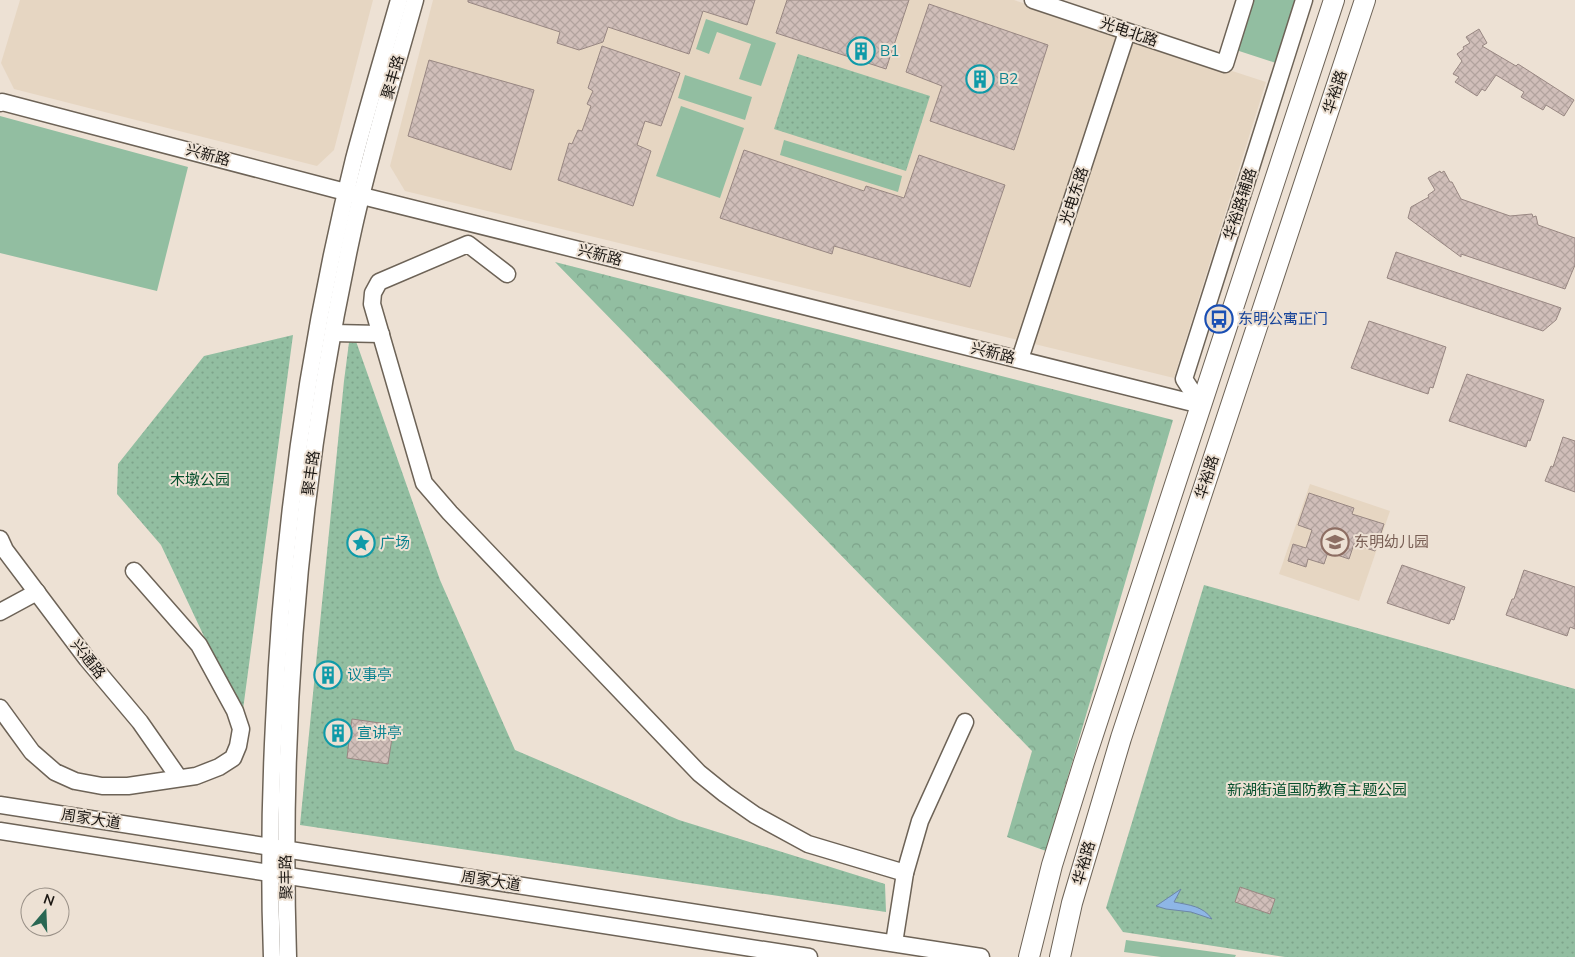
<svg xmlns="http://www.w3.org/2000/svg" width="1575" height="957" viewBox="0 0 1575 957" font-family="Mulish,'Noto Sans SC',sans-serif">
  <style>
    .built { fill: #e6d6c2 }
    .grass { fill: #92bea1 }
    .forest { fill: url(#forest-crowns) }
    .park { fill: url(#park-dots) }
    .water { fill: #8eb6e6; stroke: #6c86a7 }
    .building { fill: url(#building-cross-hatch); stroke: #988782 }
    .lines { fill: none; stroke-linecap: round; stroke-linejoin: round }
    .minor-casing { stroke: #6d6357; stroke-width: 19 }
    .major-casing { stroke: #6d6357; stroke-width: 22 }
    .minor { stroke: #fff; stroke-width: 16 }
    .major { stroke: #fff; stroke-width: 20 }
    .labels { text-anchor: middle; stroke-width: 4; stroke-linejoin: round; paint-order: stroke }
    .street-label { font-size: 15px; fill: #1b1713; stroke: #ede1d4 }
    .culture-label { font-size: 15px; fill: #0d838f; stroke: #ede1d4; text-anchor: start }
    .transit-label { font-size: 15px; fill: #164399; stroke: #ede1d4; text-anchor: start }
    .park-label { font-size: 15px; fill: #054f2c; stroke: #ede1d4 }
    .education-label { font-size: 15px; fill: #785e54; stroke: #ede1d4; text-anchor: start }
  </style>
  <defs>
    <pattern id="forest-crowns" width="20" height="18" patternUnits="userSpaceOnUse" patternTransform="scale(1.25)"><rect width="20" height="18" fill="#92bea1"/><path d="M2 6a3 3 0 1 1 6 0M12 15a3 3 0 1 1 6 0" fill="none" stroke="#7da38a"/></pattern>
    <pattern id="park-dots" width="8" height="8" patternUnits="userSpaceOnUse" patternTransform="scale(1.25)"><rect width="8" height="8" fill="#92bea1"/><path d="M2 2h.1M6 6h.1" fill="none" stroke="#7da38a" stroke-width="1.8" stroke-linecap="round"/></pattern>
    <pattern id="building-cross-hatch" width="8" height="8" patternUnits="userSpaceOnUse" patternTransform="scale(1.25)"><rect width="8" height="8" fill="#d0beb9"/><path d="M0 0l8 8M0 8l8-8" fill="none" stroke="#b2a39e"/></pattern>
  </defs>
  <rect width="100%" height="100%" fill="#ede1d4"/>
  <g class="built">
    <polygon points="20,0 373,0 334,150 317,166 14,89 1,63"/>
    <polygon points="433,0 1014,0 1266,82 1174,378 405,191 390,166"/>
    <polygon points="1310,484 1390,511 1359,601 1279,574"/>
  </g>
  <g class="grass">
    <polygon points="1250,0 1298,0 1276,63 1236,50"/>
    <polygon points="706,19 776,43 761,86 739,79 751,44 717,32 709,54 696,49"/>
    <polygon points="685,75 752,97 745,120 678,98"/>
    <polygon points="681,106 744,128 720,198 656,176"/>
    <polygon points="0,116 188,167 157,291 0,253"/>
    <polygon points="784,140 902,176 898,192 780,155"/>
    <polygon points="1126,940 1236,955 1235,957 1161,957 1124,952"/>
  </g>
  <polygon class="forest" points="555,262 1173,420 1046,851 1007,837 1032,751"/>
  <g class="park">
    <polygon points="798,54 930,96 906,171 774,129"/>
    <polygon points="351,327 440,580 515,750 679,820 885,884 886,912 300,825 344,381"/>
    <polygon points="293,335 242,717 161,545 117,494 118,464 204,356"/>
    <polygon points="1204,585 1575,689 1575,957 1285,957 1123,932 1106,908"/>
  </g>
  <path class="water" d="M1181,889l-7,13c15,3 29,4 38,17l-21,-7 -25,-3 -10,-3z"/>
  <g class="building">
    <polygon points="468,0 755,0 747,25 703,11 689,54 608,27 603,42 579,50 557,43 560,32 468,2"/>
    <polygon points="787,0 909,0 886,69 776,33"/>
    <polygon points="929,4 1048,45 1014,150 930,121 942,86 906,72"/>
    <polygon points="1479,29 1487,43 1482,46 1516,66 1518,64 1574,100 1564,116 1546,105 1543,110 1521,97 1524,92 1496,75 1485,91 1482,89 1477,96 1455,82 1459,77 1453,74 1462,61 1457,54 1464,49 1463,47 1470,43 1466,37"/>
    <polygon points="602,46 680,73 661,126 645,121 637,145 651,151 633,206 558,180 569,143 572,144 578,130 582,131 591,106 587,104 593,91 588,88"/>
    <polygon points="429,60 534,90 511,170 408,136"/>
    <polygon points="744,150 864,191 866,186 904,198 919,155 1005,185 970,287 834,246 832,254 720,218"/>
    <polygon points="1440,171 1441,173 1444,171 1450,182 1452,182 1461,199 1510,216 1532,214 1533,217 1536,216 1538,225 1575,238 1575,265 1565,289 1461,254 1461,257 1408,218 1411,207 1429,197 1428,195 1435,190 1428,178"/>
    <polygon points="1396,252 1561,308 1556,320 1543,331 1387,278"/>
    <polygon points="1369,321 1446,347 1433,388 1430,387 1428,394 1351,368"/>
    <polygon points="1467,374 1544,400 1530,441 1528,440 1526,447 1449,421"/>
    <polygon points="1563,437 1575,441 1575,492 1545,481 1551,466 1553,467"/>
    <polygon points="1309,493 1354,508 1352,514 1384,524 1375,551 1354,544 1349,559 1328,552 1324,564 1308,559 1306,567 1288,561 1293,544 1306,548 1312,530 1298,525"/>
    <polygon points="1402,565 1465,587 1454,620 1451,619 1449,624 1387,603"/>
    <polygon points="1524,570 1575,587 1575,629 1570,627 1567,636 1506,615 1512,599 1514,599"/>
    <polygon points="352,719 394,725 388,764 347,758 349,741 332,736 335,727 350,732"/>
    <polygon points="1240,887 1275,899 1270,914 1235,902"/>
  </g>
  <g class="lines">
    <g class="minor-casing">
      <g id="minor">
        <polyline points="1033,0 1225,64 1245,0"/>
        <polyline points="0,103 2,102 334,189 1201,405"/>
        <polyline points="507,274 468,244 379,282 373,293 372,304 424,483 450,513 699,773 725,794 755,815 808,844 905,873"/>
        <polyline points="333,333 381,334"/>
        <polyline points="1020,359 1127,32"/>
        <polyline points="1201,405 1184,379 1304,0"/>
        <polyline points="0,539 5,550 87,659 140,722 179,778"/>
        <polyline points="0,612 37,592"/>
        <polyline points="0,708 32,752 55,772 75,781 102,786 128,786 196,776 219,767 233,758 238,746 241,729 235,711 199,645 134,571"/>
        <polyline points="0,805 981,957"/>
        <polyline points="0,831 809,957"/>
        <polyline points="894,943 905,873 920,821 965,722"/>
        <path d="M272,957c-3,-78 -2,-156 2,-234 8,-189 34,-379 80,-564 14,-53 30,-106 45,-159"/>
        <path d="M288,957c-8,-245 13,-491 66,-731 17,-76 40,-151 61,-226"/>
      </g>
    </g>
    <g class="major-casing">
      <g id="major">
        <polyline points="1029,957 1052,865 1084,762 1334,0"/>
        <polyline points="1060,957 1072,903 1121,738 1365,0"/>
      </g>
    </g>
    <use href="#minor" class="minor"/>
    <use href="#major" class="major"/>
  </g>
  <defs>
    <g id="building-ring" transform="scale(1.4375)"><circle r="9.5" fill="#ede1d4" stroke="#0f9aa8" stroke-width="1.5"/><path d="M-4-6H4V6H1V3H-1V6H-4ZM-2.5-4.3h1.7v1.8h-1.7ZM.8-4.3h1.7v1.8H.8ZM-2.5-1h1.7V.8h-1.7ZM.8-1h1.7V.8H.8Z" fill="#0f9aa8"/></g>
    <g id="bus-ring" transform="scale(1.4375)"><circle r="9.5" fill="#ede1d4" stroke="#1a4fb4" stroke-width="1.5"/><path d="M-5-6H5V4H4V6H2V4H-2V6H-4V4H-5ZM-3.5-4V0h7V-4ZM-3.5 1.2v1.5H-2V1.2ZM2 1.2v1.5H3.5V1.2Z" fill="#1a4fb4"/></g>
    <g id="school-ring" transform="scale(1.4375)"><circle r="9.5" fill="#ede1d4" stroke="#8d6e63" stroke-width="1.5"/><path d="M0-5L7-2L0 1L-7-2ZM-4 1L0 2.5L4 1V4Q0 6-4 4Z" fill="#8d6e63"/></g>
    <g id="sight-ring" transform="scale(1.4375)"><circle r="9.5" fill="#ede1d4" stroke="#0f9aa8" stroke-width="1.5"/><path d="M0-6L1.8-2.2L6-1.7L2.9 1.2L3.7 5.4L0 3.3L-3.7 5.4L-2.9 1.2L-6-1.7L-1.8-2.2Z" fill="#0f9aa8"/></g>
  </defs>
  <g fill-rule="evenodd">
    <use href="#building-ring" x="861" y="51"/>
    <use href="#building-ring" x="980" y="79"/>
    <use href="#bus-ring" x="1219" y="319"/>
    <use href="#school-ring" x="1335" y="542"/>
    <use href="#sight-ring" x="361" y="543"/>
    <use href="#building-ring" x="328" y="675"/>
    <use href="#building-ring" x="338" y="733"/>
  </g>
  <g class="labels">
    <g class="street-label">
      <text transform="translate(1129 32) rotate(19)" y="5">光电北路</text>
      <text transform="translate(393 77) rotate(-74)" y="5">聚丰路</text>
      <text transform="translate(1335 92) rotate(-72)" y="5">华裕路</text>
      <text transform="translate(208 155) rotate(15)" y="5">兴新路</text>
      <text transform="translate(1074 196) rotate(-72)" y="5">光电东路</text>
      <text transform="translate(1240 204) rotate(-72)" y="5">华裕路辅路</text>
      <text transform="translate(600 255) rotate(14)" y="5">兴新路</text>
      <text transform="translate(993 353) rotate(14)" y="5">兴新路</text>
      <text transform="translate(311 473) rotate(-82)" y="5">聚丰路</text>
      <text transform="translate(1207 477) rotate(-72)" y="5">华裕路</text>
      <text transform="translate(88 659) rotate(51)" y="5">兴通路</text>
      <text transform="translate(91 819) rotate(9)" y="5">周家大道</text>
      <text transform="translate(1084 863) rotate(-74)" y="5">华裕路</text>
      <text transform="translate(286 877) rotate(-91)" y="5">聚丰路</text>
      <text transform="translate(491 881) rotate(9)" y="5">周家大道</text>
    </g>
    <g class="culture-label">
      <text x="880" y="56">B1</text>
      <text x="999" y="84">B2</text>
      <text x="380" y="548">广场</text>
      <text x="347" y="680">议事亭</text>
      <text x="357" y="738">宣讲亭</text>
    </g>
    <g class="transit-label">
      <text x="1238" y="324">东明公寓正门</text>
    </g>
    <g class="park-label">
      <text x="200" y="485">木墩公园</text>
      <text x="1317" y="795">新湖街道国防教育主题公园</text>
    </g>
    <g class="education-label">
      <text x="1354" y="547">东明幼儿园</text>
    </g>
  </g>
  <g transform="translate(45 912) rotate(19)"><circle r="24" fill="#ede1d4" stroke="#999087"/>
  <path d="M0-4L9 19L0 12L-9 19Z" fill="#296753"/>
  <text y="-8" font-size="14" font-weight="bold" text-anchor="middle" fill="#1b1713">N</text>
  </g>
</svg>
